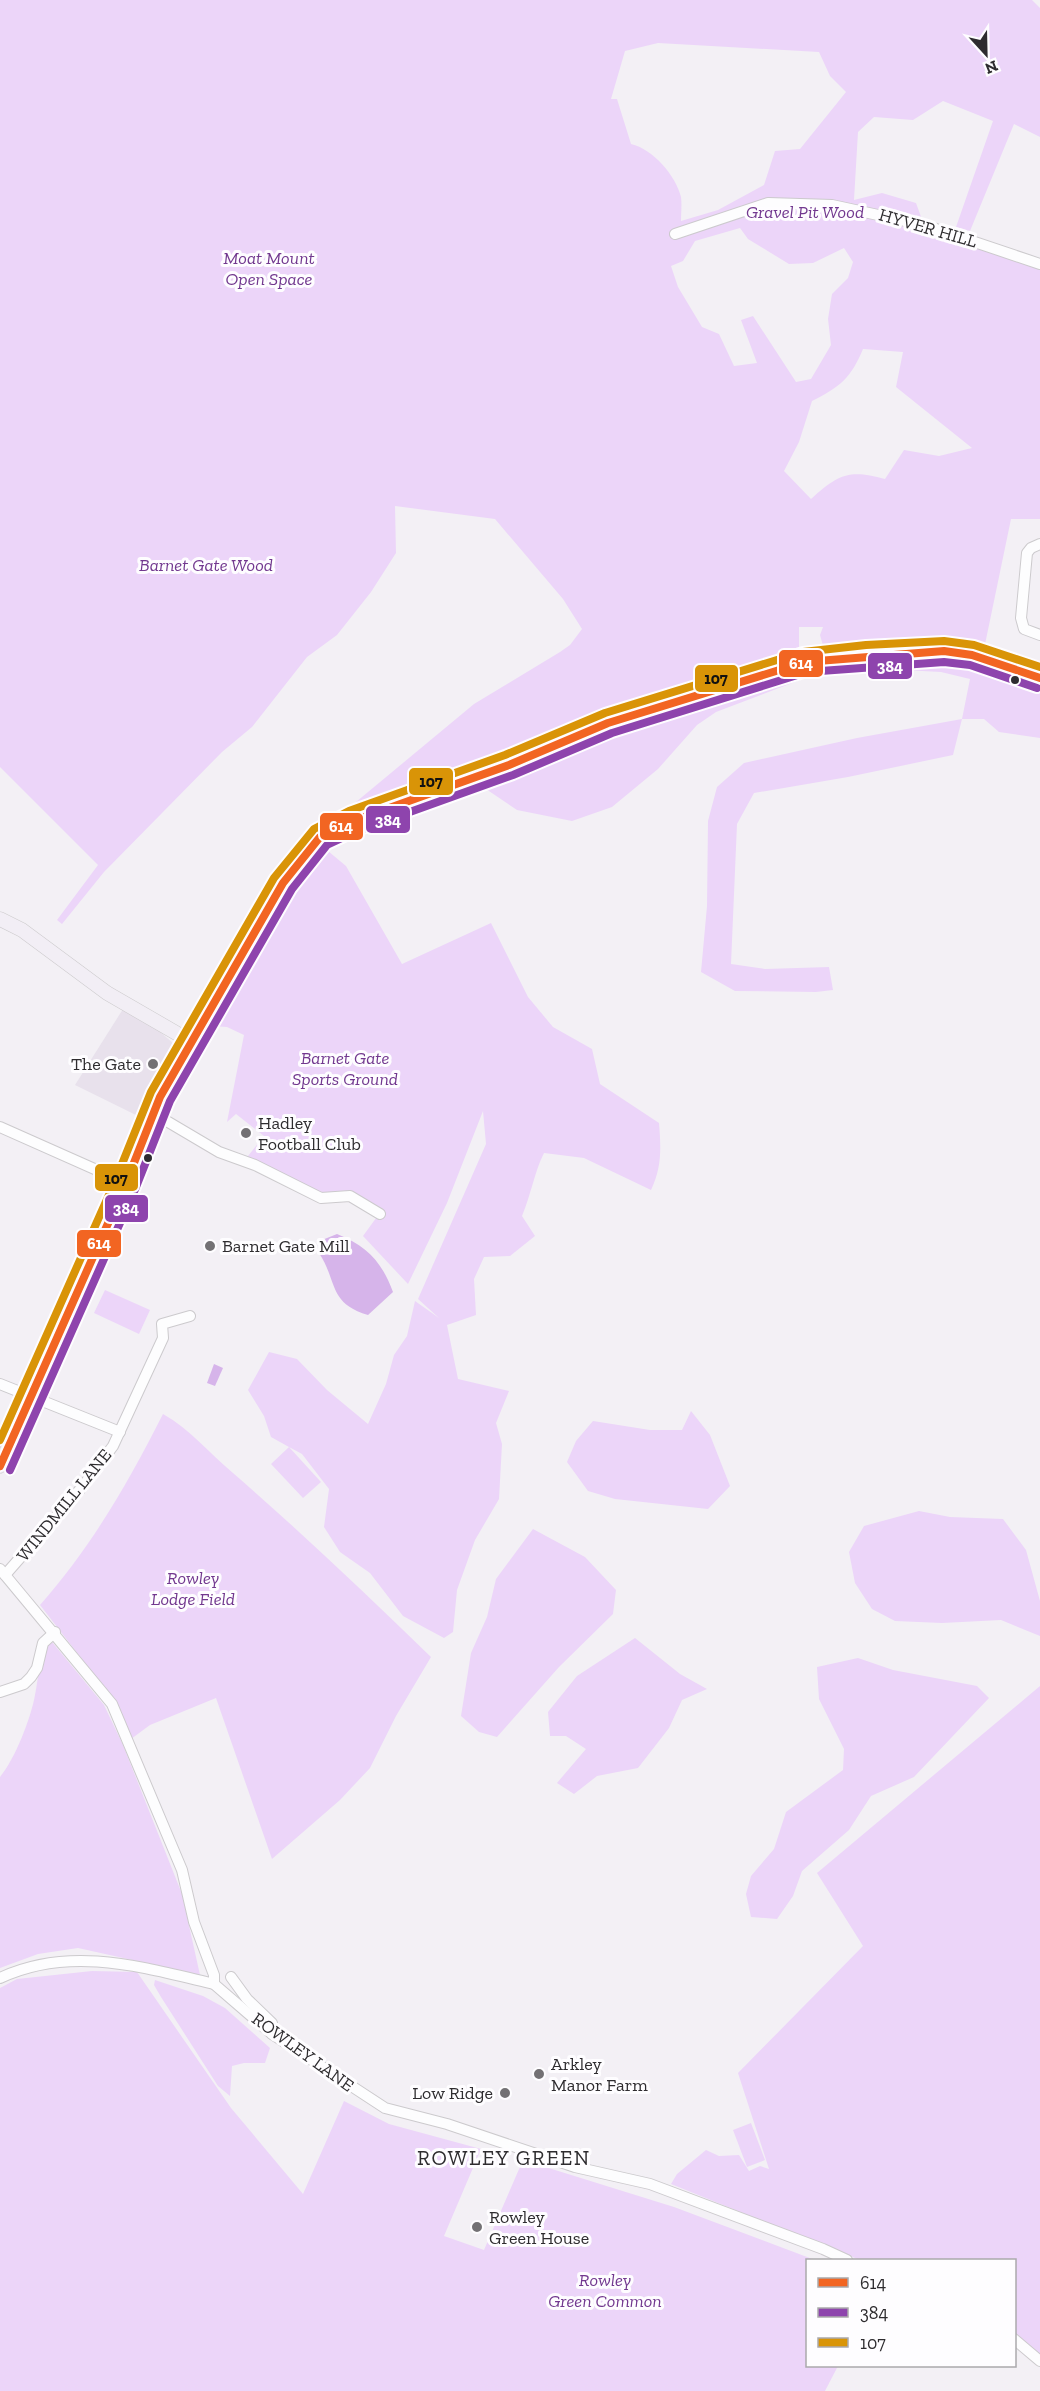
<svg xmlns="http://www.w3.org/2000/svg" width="1040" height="2391" viewBox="0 0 1040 2391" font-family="'Zilla Slab',serif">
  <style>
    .built { fill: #e8e1ec }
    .green { fill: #ecd5f9; fill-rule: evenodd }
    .water { fill: #d6b4ea }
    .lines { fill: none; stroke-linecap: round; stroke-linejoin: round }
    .minor-casing { stroke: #cccacd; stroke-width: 12 }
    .major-casing { stroke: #cdcbcd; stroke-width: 15 }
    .minor { stroke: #fdfdfe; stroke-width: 10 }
    .major { stroke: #f2eef5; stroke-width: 14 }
    .bus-1-casing { stroke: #fefdff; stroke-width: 12 }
    .bus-2-casing { stroke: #fefdff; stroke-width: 12 }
    .bus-3-casing { stroke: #fefdff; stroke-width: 12 }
    .bus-1 { stroke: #f26522; stroke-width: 8 }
    .bus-2 { stroke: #8e44ad; stroke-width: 8 }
    .bus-3 { stroke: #d99407; stroke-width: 8 }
    .bus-dot { fill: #2e2c2f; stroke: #fefdff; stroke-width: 2 }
    .poi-dot { fill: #737174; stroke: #fefdff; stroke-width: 2 }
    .labels { text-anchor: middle; stroke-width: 6; stroke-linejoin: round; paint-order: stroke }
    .park-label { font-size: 18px; font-style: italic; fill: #72388f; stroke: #fefdff }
    .street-label { font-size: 18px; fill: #2e2c2f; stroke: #fefdff }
    .poi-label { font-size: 18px; fill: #2e2c2f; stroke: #fefdff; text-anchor: start }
    .quarter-label { font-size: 21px; letter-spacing: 1.5px; fill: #2e2c2f; stroke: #fefdff }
    .line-badge { stroke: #fefdff; stroke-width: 2 }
    .badge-label { font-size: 16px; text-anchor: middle; font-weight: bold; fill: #fff }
    .pale-badge-label { font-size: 16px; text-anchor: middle; font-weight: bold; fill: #111 }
  </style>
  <rect width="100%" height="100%" fill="#f3f0f5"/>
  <polygon class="built" points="123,1009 159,1031 174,1044 174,1054 142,1118 75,1085"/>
  <g class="green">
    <path d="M0,0h1032l8,8v129l-26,-13 -44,107 -14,-4 37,-106 -50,-20 -30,19 -39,-3 -16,15 -4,68 28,-7 34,10 8,22 116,39v255h-29l-28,135 -62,-9 -77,6 -20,-2 -4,-14 3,-8h-24v29l-183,57 -148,60 -111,40 -1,-11 118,-98 86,-52 10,-7 12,-16 -19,-30 -68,-80 -100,-13 1,47 -25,39 -34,43 -30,22 -55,70 -30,25 -118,120 -42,52 -5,-4 41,-55 -98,-98zM658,43l161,9 11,24 16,16 -46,57 -25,2 -11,34 -46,25 -37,11c0,-7 1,-17 0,-24 -5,-21 -28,-48 -50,-53l-14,-45h-6l14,-48zM740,228l8,11 41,25 24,-1 31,-15 9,14 -5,16 -16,16 -4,25 3,26 -20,34 -15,3 -43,-66 -12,4 16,43 -23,3 -15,-32 -17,-7 -24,-40 -7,-21 12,-5 12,-20zM863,349l40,3 -7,35 76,61 -33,8 -35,-6 -19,29c-35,-10 -47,-5 -74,20l-27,-28 15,-29 13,-41c28,-14 39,-23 51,-52z"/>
    <polygon points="991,646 1040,661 1040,671 989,656 988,651"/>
    <path d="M868,662h57l50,7 65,21v48l-41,-6 -15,-13h-22l-9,36 -105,22 -94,16 -17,31 -6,140 34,5 64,-2 4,23 -17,2 -81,-1 -34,-19 6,-66 1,-85 9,-34 27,-24 113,-25 105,-19 8,-40 -29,-7 -38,-2 -90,5 -97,37 -19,13 -39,44 -46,38 -40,14 -55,-11 -37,-25c67,-28 134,-51 202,-74 61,-21 121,-43 186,-49z"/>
    <path d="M322,846l24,20 56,98 89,-41 37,74 25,30 39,22 8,35 59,39c2,25 3,44 -8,67l-67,-32 -40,-5c-10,20 -13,42 -22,63l13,20 -25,20 -26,1 -10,22 2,36 -29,10 11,54 51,12 -13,32 6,21 -3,55 -24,41 -18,50 -4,42 -9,6 -41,-22 -33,-43 -30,-21 -16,-25 5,-38 -27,-35 -13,-7 32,35 -18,16 -32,-34 18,-17 -18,-10 -7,-21 -16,-26 21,-38 28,7 30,31 41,34 18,-40 8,-29 13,-19 8,-35 24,17 -21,-19 68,-155 -3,-33 -36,92 -39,81 -45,-48 16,-22 -30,-17 -28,1 -77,-37 20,-25 -28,-22 -9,8 17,-87 -17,-8 -15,-1 93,-157z"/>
    <polygon points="105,1290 150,1310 139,1334 94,1313"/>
    <polygon points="691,1411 710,1435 730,1486 708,1509 615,1499 588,1491 567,1462 576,1441 593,1421 650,1430 682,1430"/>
    <path d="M163,1414c27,15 46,39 70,59 68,59 133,121 198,184l-35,59 -26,52 -30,32 -68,59 -56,-161 -66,27 -19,14 -19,-41 -72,-93c52,-59 88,-122 123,-191z"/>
    <polygon points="919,1511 950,1517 1003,1519 1026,1550 1040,1601 1040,1636 1001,1620 942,1623 895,1621 872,1609 855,1583 849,1552 864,1526"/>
    <polygon points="533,1529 585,1557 616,1590 613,1614 559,1667 497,1737 479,1732 461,1716 471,1653 487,1617 496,1579"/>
    <polygon points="635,1638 680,1674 707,1689 682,1700 669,1728 638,1768 597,1776 574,1794 557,1783 586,1749 566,1736 550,1736 548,1712 577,1676"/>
    <path d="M52,1642l52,63 19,40 59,149 18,81 -122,-27 -40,6 -38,14v-191c15,-18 31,-59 35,-82 4,-20 3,-30 11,-50z"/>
    <polygon points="858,1658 893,1670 977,1686 989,1698 914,1777 871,1796 849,1830 802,1871 793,1896 777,1919 751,1917 746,1894 751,1876 774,1849 786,1812 843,1770 844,1749 819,1699 817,1667"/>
    <polygon points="1040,1686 1040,2356 1015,2335 1014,2260 860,2260 671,2184 677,2174 706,2150 719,2156 739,2155 749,2171 760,2166 769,2169 738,2073 863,1946 817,1873"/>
    <polygon points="92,1971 137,1972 231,2108 303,2194 344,2101 389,2124 481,2149 444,2236 484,2250 523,2160 674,2207 815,2260 808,2260 808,2366 838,2366 826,2389 825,2391 0,2391 0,1988 17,1979"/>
    <polygon points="155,1980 203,1996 225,2008 270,2048 265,2063 244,2063 232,2066 230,2096 218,2086 161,1997 154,1985"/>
    <polygon points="751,2123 765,2160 747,2167 733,2130"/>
  </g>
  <g class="water">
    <path d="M337,1234c30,12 45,28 56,58l-25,23c-40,-12 -30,-33 -49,-62l3,-13z"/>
    <polygon points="214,1364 223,1368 215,1386 207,1383"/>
  </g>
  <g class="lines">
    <g class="minor-casing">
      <g id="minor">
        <polyline points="675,234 768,203 832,205 924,225 1040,264"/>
        <polyline points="1040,544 1031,548 1027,553 1021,618 1024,629 1040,635"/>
        <polyline points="153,1113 219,1152 255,1165 321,1198 350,1196 380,1214"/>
        <polyline points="0,1127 126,1183"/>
        <polyline points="0,1384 120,1432"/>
        <polyline points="0,1569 112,1704 182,1870 194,1922 214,1975 214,1984 272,2034 385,2108 447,2124 575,2167 650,2184 823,2249 847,2260"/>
        <polyline points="5,1575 83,1486 113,1446 163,1338 162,1324 190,1316"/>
        <polyline points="0,1692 24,1684 31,1677 37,1668 43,1643 55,1632"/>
        <polyline points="231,1977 247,1999 272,2023 272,2034"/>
        <path d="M0,1978c70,-33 142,-11 214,6"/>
        <polyline points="1014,2339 1040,2361"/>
      </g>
    </g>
    <g class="major-casing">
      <g id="major">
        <polyline points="0,919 22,930 107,993 190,1041"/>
        <polyline points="0,1466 126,1183 160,1097 190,1041 283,883 320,837 353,821 509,765 608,723 805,662 867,655 944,651 972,655 1040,678"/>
      </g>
    </g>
    <use href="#minor" class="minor"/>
    <use href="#major" class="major"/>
    <g class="bus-1-casing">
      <polyline id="bus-1" points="0,1466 126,1183 160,1097 283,883 320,837 353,821 509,765 608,723 805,662 944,651 972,655 1040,678"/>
    </g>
    <g class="bus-2-casing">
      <polyline id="bus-2" points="10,1470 136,1187 170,1101 292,889 327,845 357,831 513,775 612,733 807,672 944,662 970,665 1037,688"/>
    </g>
    <g class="bus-3-casing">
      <polyline id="bus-3" points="0,1440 116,1179 151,1092 274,878 314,829 349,811 505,755 605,713 803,652 866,645 944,641 974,645 1040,667"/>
    </g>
    <use href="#bus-1" class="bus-1"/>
    <use href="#bus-2" class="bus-2"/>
    <use href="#bus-3" class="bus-3"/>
  </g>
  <g class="bus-dot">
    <circle cx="1015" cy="680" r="5"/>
    <circle cx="148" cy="1158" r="5"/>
  </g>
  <g class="poi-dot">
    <circle cx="153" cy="1064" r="6"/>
    <circle cx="246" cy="1133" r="6"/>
    <circle cx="210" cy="1246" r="6"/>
    <circle cx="539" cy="2074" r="6"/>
    <circle cx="505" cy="2093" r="6"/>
    <circle cx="477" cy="2227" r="6"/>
  </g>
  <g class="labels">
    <g class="park-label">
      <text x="805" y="218">Gravel Pit Wood</text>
      <text x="269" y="264">Moat Mount<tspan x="269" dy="21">Open Space</tspan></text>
      <text x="206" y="571">Barnet Gate Wood</text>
      <text x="345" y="1064">Barnet Gate<tspan x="345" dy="21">Sports Ground</tspan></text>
      <text x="193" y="1584">Rowley<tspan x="193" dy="21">Lodge Field</tspan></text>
      <text x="605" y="2286">Rowley<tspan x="605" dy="21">Green Common</tspan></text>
    </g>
    <g class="street-label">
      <text transform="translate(928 228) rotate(16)" y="6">HYVER HILL</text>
      <text transform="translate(64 1505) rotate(-51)" y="6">WINDMILL LANE</text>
      <text transform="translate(303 2052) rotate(36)" y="6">ROWLEY LANE</text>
    </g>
    <g class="poi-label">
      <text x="141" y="1070" text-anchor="end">The Gate</text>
      <text x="258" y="1129">Hadley<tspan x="258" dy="21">Football Club</tspan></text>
      <text x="222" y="1252">Barnet Gate Mill</text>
      <text x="551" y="2070">Arkley<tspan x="551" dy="21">Manor Farm</tspan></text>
      <text x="493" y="2099" text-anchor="end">Low Ridge</text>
      <text x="489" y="2223">Rowley<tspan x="489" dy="21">Green House</tspan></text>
    </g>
    <g class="quarter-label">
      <text x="504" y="2165">ROWLEY GREEN</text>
    </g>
  </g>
  <g class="line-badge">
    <rect x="778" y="649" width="46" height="29" rx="6" fill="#f26522"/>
    <rect x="867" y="652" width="46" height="28" rx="6" fill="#8e44ad"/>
    <rect x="694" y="664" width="45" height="29" rx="6" fill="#d99407"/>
    <rect x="408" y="767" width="46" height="29" rx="6" fill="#d99407"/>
    <rect x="365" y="805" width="46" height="29" rx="6" fill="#8e44ad"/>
    <rect x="319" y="812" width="45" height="29" rx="6" fill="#f26522"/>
    <rect x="94" y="1163" width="45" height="29" rx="6" fill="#d99407"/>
    <rect x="104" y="1194" width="45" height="29" rx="6" fill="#8e44ad"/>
    <rect x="76" y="1229" width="46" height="29" rx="6" fill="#f26522"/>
  </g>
  <g class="badge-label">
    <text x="801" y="669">614</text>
    <text x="890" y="672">384</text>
    <text x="388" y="826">384</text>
    <text x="341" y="832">614</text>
    <text x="126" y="1214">384</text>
    <text x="99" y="1249">614</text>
  </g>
  <g class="pale-badge-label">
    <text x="716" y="684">107</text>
    <text x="431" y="787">107</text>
    <text x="116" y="1184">107</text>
  </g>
  <rect x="806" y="2259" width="210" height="108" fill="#fefdff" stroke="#aba9ac" stroke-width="1.5"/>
  <rect x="818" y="2278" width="30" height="9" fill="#f26522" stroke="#aba9ac" stroke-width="1.5"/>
  <text x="860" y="2289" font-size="18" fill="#2e2c2f">614</text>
  <rect x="818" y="2308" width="30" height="9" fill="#8e44ad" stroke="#aba9ac" stroke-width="1.5"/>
  <text x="860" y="2319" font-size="18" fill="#2e2c2f">384</text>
  <rect x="818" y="2338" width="30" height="9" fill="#d99407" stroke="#aba9ac" stroke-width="1.5"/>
  <text x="860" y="2349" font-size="18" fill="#2e2c2f">107</text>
  <g transform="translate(986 54) rotate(158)" stroke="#fefdff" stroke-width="4.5" paint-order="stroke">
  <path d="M0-4.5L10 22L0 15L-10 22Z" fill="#2e2c2f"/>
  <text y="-9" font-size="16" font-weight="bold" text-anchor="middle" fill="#2e2c2f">N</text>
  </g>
</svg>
